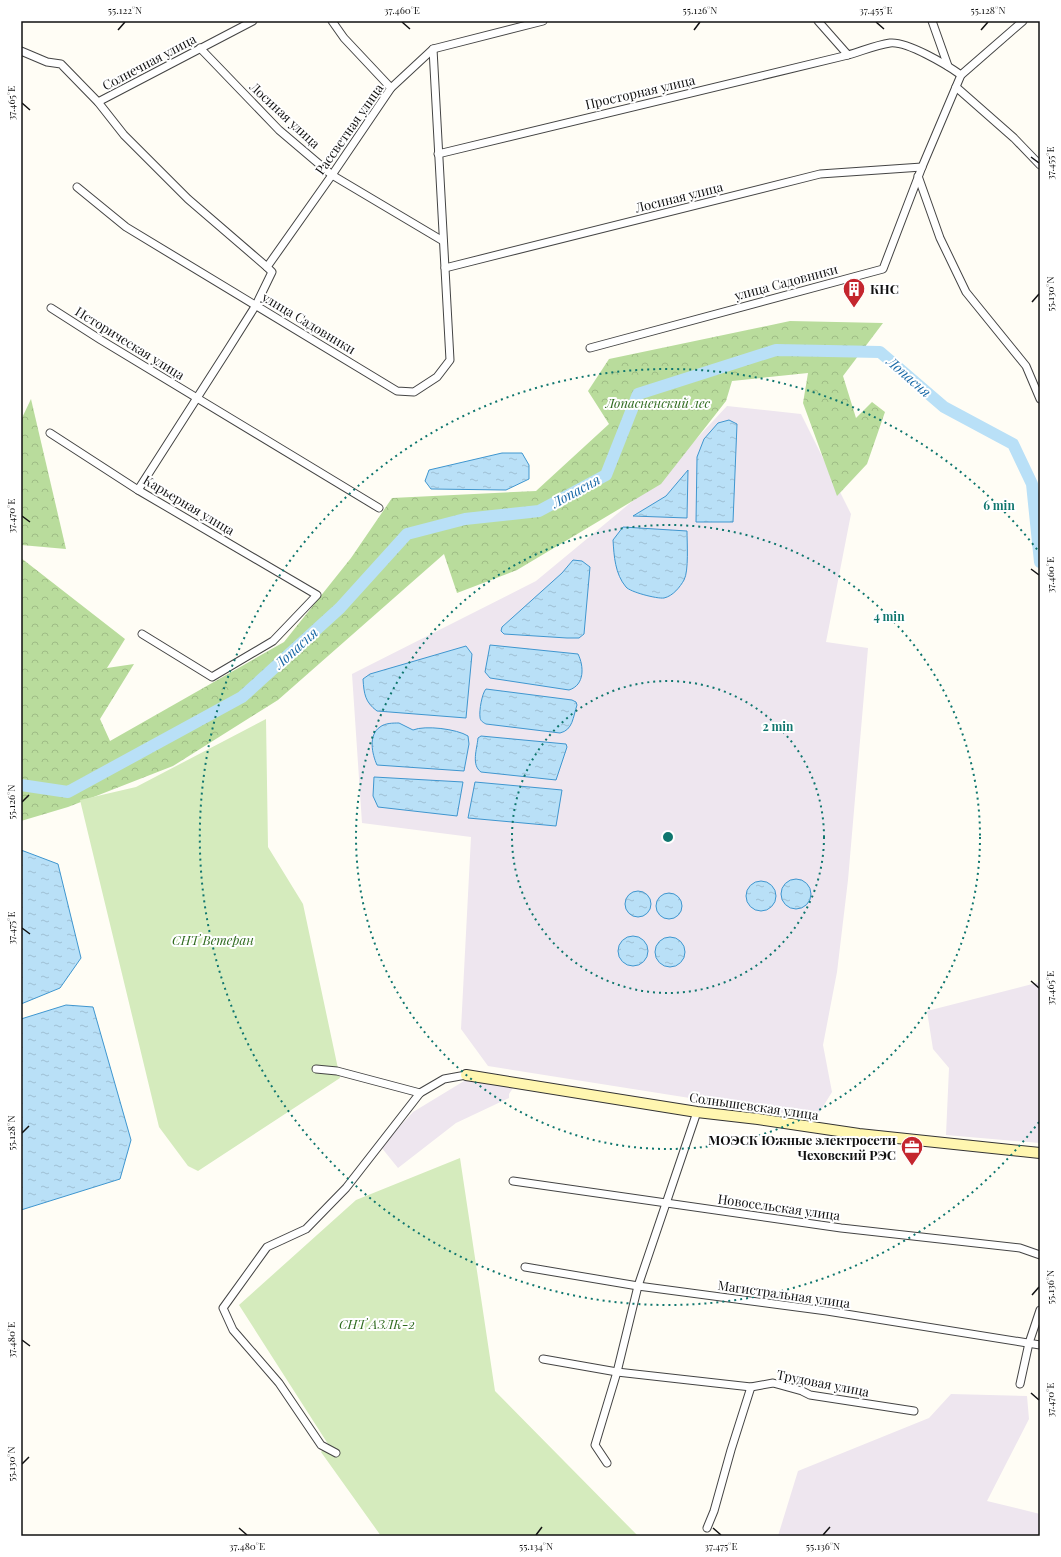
<svg xmlns="http://www.w3.org/2000/svg" width="1061" height="1557" viewBox="0 0 1061 1557" font-family="'Playfair Display',serif">
  <style>
    .industrial { fill: #eee6ef }
    .forest { fill: url(#forest-crowns) }
    .park { fill: #d5ebbd }
    .water { fill: url(#water-ripples); stroke: #3f96cf }
    .lines { fill: none; stroke-linecap: round; stroke-linejoin: round }
    .river { stroke: #b9e0f7; stroke-width: 12 }
    .street-casing { stroke: #444; stroke-width: 9 }
    .secondary-casing { stroke: #333; stroke-width: 12 }
    .street { stroke: #fff; stroke-width: 7 }
    .secondary { stroke: #fff6b0; stroke-width: 10 }
    .ticks { fill: none; stroke: #111; stroke-width: 1.5 }
    .ring { fill: none; stroke: #0f766e; stroke-width: 2; stroke-dasharray: 2 4 }
    .labels { text-anchor: middle; stroke-width: 4; stroke-linejoin: round; paint-order: stroke }
    .street-label { font-size: 13px; fill: #111; stroke: #fff }
    .poi-label { font-size: 13px; font-weight: bold; fill: #111; stroke: #fff; text-anchor: start }
    .park-label { font-size: 13px; font-style: italic; fill: #2f6b1f; stroke: #fff }
    .water-label { font-size: 14px; font-style: italic; fill: #1768a6; stroke: #fff }
    .centre { fill: #0f766e; stroke: #fff; stroke-width: 2 }
    .ring-label { font-size: 12px; text-anchor: middle; font-weight: bold; fill: #0f766e; stroke: #fff; stroke-width: 4; stroke-linejoin: round; paint-order: stroke }
    .neatline { fill: none; stroke: #111; stroke-width: 1.5 }
    .ticks-label { font-size: 10px; text-anchor: middle; fill: #111 }
  </style>
  <defs>
    <pattern id="forest-crowns" width="20" height="18" patternUnits="userSpaceOnUse"><rect width="20" height="18" fill="#b9dc9c"/><path d="M2 6a3 3 0 1 1 6 0M12 15a3 3 0 1 1 6 0" fill="none" stroke="#9ebc85"/></pattern>
    <pattern id="water-ripples" width="26" height="14" patternUnits="userSpaceOnUse"><rect width="26" height="14" fill="#b9e0f7"/><path d="M2 4q2-2 4 0t4 0M15 11q2-2 4 0t4 0" fill="none" stroke="#9ebfd3"/></pattern>
  </defs>
  <rect width="100%" height="100%" fill="#fffdf5"/>
  <g class="industrial">
    <polygon points="727,406 801,414 851,514 826,642 868,648 848,880 837,972 823,1045 832,1092 816,1118 488,1066 461,1029 471,837 362,823 352,674 536,581 658,480"/>
    <polygon points="1040,982 1040,1143 946,1135 949,1068 933,1049 927,1011"/>
    <polygon points="469,1078 515,1085 509,1094 509,1098 456,1123 398,1168 381,1147 413,1112"/>
    <polygon points="951,1394 1027,1396 1029,1419 987,1501 1040,1514 1040,1536 778,1536 798,1471 929,1418"/>
  </g>
  <g class="forest">
    <polygon points="790,321 883,323 843,376 856,418 872,402 885,412 867,464 837,496 803,403 808,373 732,381 726,401 661,484 517,570 457,593 444,554 278,700 173,766 68,807 21,821 21,558 125,639 107,668 134,664 100,719 110,741 284,642 351,558 392,498 536,491 609,424 588,391 609,359"/>
    <polygon points="31,399 66,549 21,545 21,420"/>
  </g>
  <g class="park">
    <polygon points="266,719 268,847 303,904 340,1078 198,1171 188,1166 159,1127 80,800 136,787"/>
    <polygon points="460,1158 495,1391 638,1536 381,1536 321,1452 328,1444 239,1305 356,1200"/>
  </g>
  <g class="water">
    <polygon points="729,420 737,424 733,522 696,522 697,457 704,439 718,423"/>
    <polygon points="502,453 522,453 529,465 529,479 506,490 431,489 425,481 429,470"/>
    <polygon points="688,470 687,518 633,516 666,496"/>
    <path d="M623,527l64,4c0,11 2,40 -3,49 -4,7 -11,16 -20,18 -7,1 -34,-6 -38,-11 -11,-13 -12,-31 -13,-47z"/>
    <polygon points="573,560 582,561 590,567 584,634 579,638 567,638 504,634 501,631 502,627 562,573"/>
    <path d="M490,645l88,9c6,12 7,31 -9,36l-79,-12 -5,-6z"/>
    <path d="M466,646l6,8 -6,64 -89,-7c-12,-9 -13,-17 -14,-32l7,-5z"/>
    <path d="M486,689l86,11 4,2 1,3c-4,12 -4,25 -17,28l-74,-9c-2,-1 -6,-3 -6,-7 -1,-6 2,-24 6,-28z"/>
    <path d="M399,723l14,7c12,-5 44,-1 55,6l1,8 -5,27 -87,-6c-5,-11 -9,-30 3,-38 5,-4 13,-4 19,-4z"/>
    <path d="M481,736l85,8 1,3 -11,33 -75,-8c-10,-7 -4,-23 -3,-34z"/>
    <polygon points="374,777 463,782 457,816 378,807 373,796"/>
    <polygon points="475,782 562,790 556,826 468,818"/>
    <polygon points="21,850 58,864 81,958 60,988 21,1004"/>
    <circle cx="796" cy="894" r="15"/>
    <circle cx="761" cy="896" r="15"/>
    <circle cx="638" cy="904" r="13"/>
    <circle cx="669" cy="906" r="13"/>
    <circle cx="633" cy="951" r="15"/>
    <circle cx="670" cy="952" r="15"/>
    <polygon points="66,1005 93,1007 131,1140 120,1179 21,1210 21,1019"/>
  </g>
  <g class="lines">
    <polyline class="river" points="21,785 68,792 242,697 340,608 407,534 465,519 539,511 606,475 638,394 776,350 880,352 944,407 1013,444 1032,484 1040,562"/>
    <g class="street-casing">
      <g id="street">
        <polyline points="332,21 344,38 391,88"/>
        <polyline points="818,21 848,55"/>
        <polyline points="932,21 948,66"/>
        <polyline points="200,48 279,130 332,175 443,241"/>
        <polyline points="21,51 47,62 61,64 98,102 124,135 188,199 267,267"/>
        <polyline points="956,87 1014,138 1040,165"/>
        <polyline points="98,102 253,21"/>
        <path d="M438,154l410,-99c14,-4 28,-10 42,-12 17,-2 57,22 71,32"/>
        <polyline points="918,176 940,238 966,292 1026,366 1040,399"/>
        <polyline points="77,187 126,227 397,391 414,392 437,377 450,360 433,49"/>
        <polyline points="445,268 820,174 922,167"/>
        <polyline points="51,308 101,340 379,508"/>
        <polyline points="590,348 883,269 922,167 961,75 1023,21"/>
        <polyline points="50,433 138,490 317,595 273,641 212,677 142,634"/>
        <polyline points="138,490 227,351 256,305 272,272 267,267 332,175 391,88 433,49 543,21"/>
        <polyline points="316,1069 337,1071 420,1093"/>
        <polyline points="513,1181 841,1228 1020,1248 1040,1255"/>
        <polyline points="525,1267 638,1286 827,1311 1040,1345"/>
        <polyline points="543,1359 617,1372 751,1387 773,1383 802,1391 810,1395 914,1411"/>
        <polyline points="1020,1384 1029,1343 1040,1310"/>
        <polyline points="336,1453 321,1445 279,1383 233,1330 223,1308 267,1247 306,1229 346,1188 420,1093 444,1079 466,1075"/>
        <polyline points="607,1463 595,1445 617,1372 638,1286 697,1112"/>
        <polyline points="707,1528 714,1511 731,1450 751,1387"/>
      </g>
    </g>
    <g class="secondary-casing">
      <polyline id="secondary" points="466,1075 697,1112 758,1119 859,1134 1040,1153"/>
    </g>
    <use href="#street" class="street"/>
    <use href="#secondary" class="secondary"/>
  </g>
  <path class="ticks" d="M402,22l8,7M876,22l8,7M118,30l7,-8M694,30l6,-8M981,30l7,-8M22,103l8,7M1031,157l8,6M1032,302l7,-8M22,516l8,6M1031,569l8,6M22,802l7,-7M22,928l8,6M1031,981l8,7M22,1133l7,-7M1032,1295l7,-8M22,1340l8,6M1031,1393l8,7M22,1464l7,-7M239,1528l8,7M713,1528l8,7M536,1535l6,-8M823,1535l7,-8"/>
  <g class="ring">
    <circle cx="668" cy="837" r="156"/>
    <circle cx="668" cy="837" r="312"/>
    <path d="M1039 1122A468 468 0 1 1 1039 552"/>
  </g>
  <defs>
    <g id="building-pin" transform="scale(1.15)"><path d="M0 17L-7.5 6A9.5 9.5 0 1 1 7.5 6Z" fill="#c4262e" stroke="#fff"/><path d="M-4-6H4V6H1V3H-1V6H-4ZM-2.5-4.3h1.7v1.8h-1.7ZM.8-4.3h1.7v1.8H.8ZM-2.5-1h1.7V.8h-1.7ZM.8-1h1.7V.8H.8Z" fill="#fff"/></g>
    <g id="office-pin" transform="scale(1.15)"><path d="M0 17L-7.5 6A9.5 9.5 0 1 1 7.5 6Z" fill="#c4262e" stroke="#fff"/><path d="M-6-3h4V-5.5h4V-3h4V5H-6ZM-1-4.5V-3h2v-1.5ZM-6 0V1H6V0Z" fill="#fff"/></g>
  </defs>
  <g fill-rule="evenodd">
    <use href="#building-pin" x="854" y="289"/>
    <use href="#office-pin" x="912" y="1147"/>
  </g>
  <g class="labels">
    <g class="street-label">
      <text transform="translate(149 62) rotate(-28)" y="5">Солнечная улица</text>
      <text transform="translate(640 92) rotate(-13)" y="5">Просторная улица</text>
      <text transform="translate(285 115) rotate(43)" y="5">Лосиная улица</text>
      <text transform="translate(349 129) rotate(-55)" y="5">Рассветная улица</text>
      <text transform="translate(679 197) rotate(-14)" y="5">Лосиная улица</text>
      <text transform="translate(786 282) rotate(-15)" y="5">улица Садовники</text>
      <text transform="translate(309 323) rotate(31)" y="5">улица Садовники</text>
      <text transform="translate(130 343) rotate(32)" y="5">Историческая улица</text>
      <text transform="translate(189 505) rotate(31)" y="5">Карьерная улица</text>
      <text transform="translate(754 1106) rotate(8)" y="5">Солнышевская улица</text>
      <text transform="translate(779 1207) rotate(8)" y="5">Новосельская улица</text>
      <text transform="translate(784 1294) rotate(8)" y="5">Магистральная улица</text>
      <text transform="translate(823 1383) rotate(11)" y="5">Трудовая улица</text>
    </g>
    <g class="poi-label">
      <text x="870" y="294">КНС</text>
      <text x="896" y="1145" text-anchor="end">МОЭСК Южные электросети<tspan x="896" dy="15">Чеховский РЭС</tspan></text>
    </g>
    <g class="park-label">
      <text x="658" y="408">Лопасненский лес</text>
      <text x="213" y="945">СНТ Ветеран</text>
      <text x="377" y="1329">СНТ АЗЛК-2</text>
    </g>
    <g class="water-label">
      <text transform="translate(909 377) rotate(41)" y="5">Лопасня</text>
      <text transform="translate(576 491) rotate(-29)" y="5">Лопасня</text>
      <text transform="translate(296 648) rotate(-42)" y="5">Лопасня</text>
    </g>
  </g>
  <circle cx="668" cy="837" r="6" class="centre"/>
  <g class="ring-label">
    <text x="999" y="510">6 min</text>
    <text x="889" y="621">4 min</text>
    <text x="778" y="731">2 min</text>
  </g>
  <rect width="1061" height="1557" fill="none" stroke="#ffffff" stroke-width="44"/>
  <rect x="22" y="22" width="1017" height="1513" class="neatline"/>
  <g class="ticks-label">
    <text x="125" y="14">55.122°N</text>
    <text x="402" y="14">37.460°E</text>
    <text x="700" y="14">55.126°N</text>
    <text x="876" y="14">37.455°E</text>
    <text x="988" y="14">55.128°N</text>
    <text transform="translate(11 103) rotate(-90)" y="4">37.465°E</text>
    <text transform="translate(1050 163) rotate(-90)" y="4">37.455°E</text>
    <text transform="translate(1050 294) rotate(-90)" y="4">55.130°N</text>
    <text transform="translate(11 516) rotate(-90)" y="4">37.470°E</text>
    <text transform="translate(1050 575) rotate(-90)" y="4">37.460°E</text>
    <text transform="translate(11 802) rotate(-90)" y="4">55.126°N</text>
    <text transform="translate(11 928) rotate(-90)" y="4">37.475°E</text>
    <text transform="translate(1050 988) rotate(-90)" y="4">37.465°E</text>
    <text transform="translate(11 1133) rotate(-90)" y="4">55.128°N</text>
    <text transform="translate(1050 1287) rotate(-90)" y="4">55.136°N</text>
    <text transform="translate(11 1340) rotate(-90)" y="4">37.480°E</text>
    <text transform="translate(1050 1400) rotate(-90)" y="4">37.470°E</text>
    <text transform="translate(11 1464) rotate(-90)" y="4">55.130°N</text>
    <text x="247" y="1550">37.480°E</text>
    <text x="536" y="1550">55.134°N</text>
    <text x="721" y="1550">37.475°E</text>
    <text x="823" y="1550">55.136°N</text>
  </g>
</svg>
